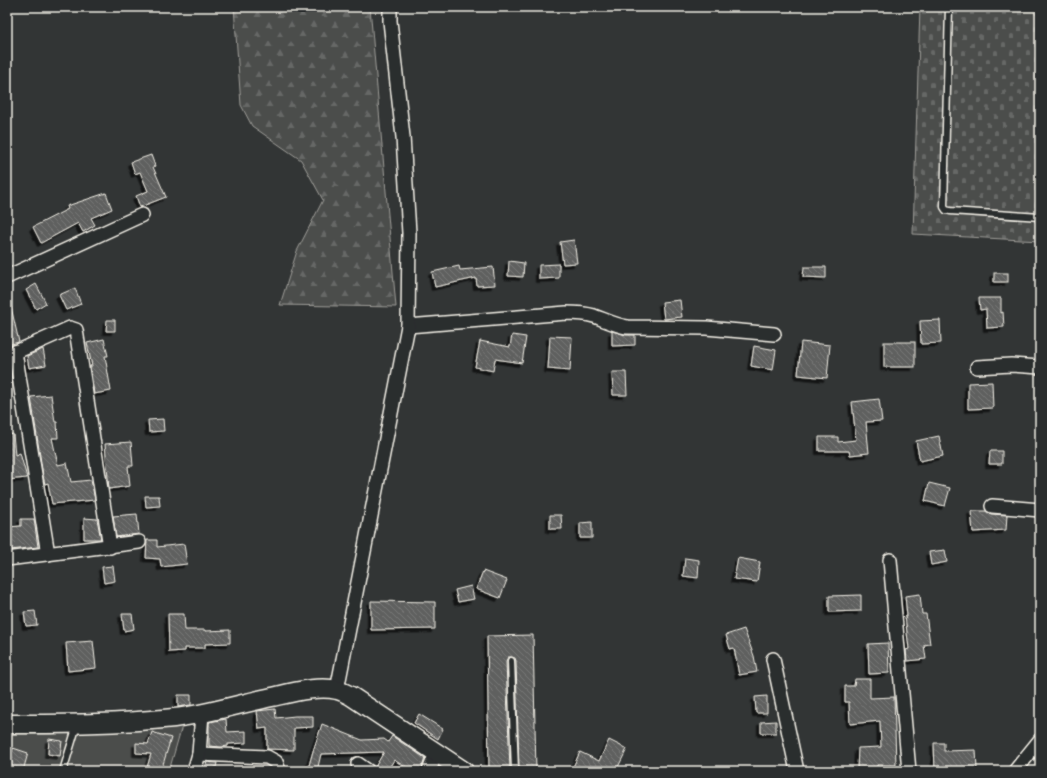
<svg xmlns="http://www.w3.org/2000/svg" width="1047" height="778" viewBox="0 0 1047 778" font-family="'Indie Flower',sans-serif">
  <style>
    .forest { fill: url(#forest-firs); stroke: #a09f9a }
    .cemetery { fill: url(#cemetery-stones); stroke: #a09f9a }
    .park { fill: #4b4d4c; stroke: #a09f9a }
    .building { fill: url(#building-back-hatch); stroke: #f4f1e8; filter: url(#shadow) }
    .lines { fill: none; stroke-linecap: round; stroke-linejoin: round }
    .lane-casing { stroke: #f4f1e8; stroke-width: 9 }
    .street-casing { stroke: #f4f1e8; stroke-width: 16 }
    .secondary-casing { stroke: #f4f1e8; stroke-width: 21 }
    .lane { stroke: #2a2d2e; stroke-width: 6 }
    .street { stroke: #2a2d2e; stroke-width: 13 }
    .secondary { stroke: #2a2d2e; stroke-width: 18 }
  </style>
  <defs>
    <pattern id="forest-firs" width="22" height="20" patternUnits="userSpaceOnUse"><rect width="22" height="20" fill="#4b4d4c"/><path d="M5 1l3.5 6h-7zM16 11l3.5 6h-7z" fill="#666766"/></pattern>
    <pattern id="cemetery-stones" width="16" height="16" patternUnits="userSpaceOnUse"><rect width="16" height="16" fill="#4b4d4c"/><path d="M2 7V4a2 2 0 0 1 4 0v3zM10 15v-3a2 2 0 0 1 4 0v3z" fill="#666766"/></pattern>
    <pattern id="building-back-hatch" width="6" height="6" patternUnits="userSpaceOnUse"><rect width="6" height="6" fill="#5f605f"/><path d="M-1 5l2 2M0 0l6 6M5-1l2 2" fill="none" stroke="#777776"/></pattern>
    <filter id="shadow"><feDropShadow dx="-3.5" dy="3.5" stdDeviation="0" flood-color="#0009"/></filter>
  </defs>
  <rect width="100%" height="100%" fill="#323535"/>
  <filter id="ink" filterUnits="userSpaceOnUse"><feTurbulence type="fractalNoise" baseFrequency=".025" numOctaves="2"/><feDisplacementMap in="SourceGraphic" scale="8" xChannelSelector="R" yChannelSelector="G"/><feConvolveMatrix kernelMatrix="1 2 1 2 8 2 1 2 1" color-interpolation-filters="sRGB"/></filter>
  <g filter="url(#ink)">
    <polygon class="forest" points="234,7 370,7 396,307 280,305 297,251 323,200 301,160 252,126 241,105"/>
    <polygon class="cemetery" points="920,7 1040,7 1040,241 913,234"/>
    <polygon class="park" points="182,726 169,771 7,771 7,734 51,734"/>
    <g class="building">
      <polygon points="151,155 155,166 153,167 166,197 140,207 136,196 148,191 140,172 135,174 131,162"/>
      <polygon points="106,193 112,209 91,218 95,225 83,232 78,223 41,243 33,227 68,209 67,206"/>
      <polygon points="574,240 577,263 563,264 560,242"/>
      <polygon points="509,261 524,263 523,277 508,276"/>
      <polygon points="559,264 559,278 539,279 539,265"/>
      <polygon points="459,266 460,270 493,267 495,285 477,286 476,278 435,287 432,272"/>
      <polygon points="804,267 826,267 826,278 803,277"/>
      <rect x="994" y="273" width="14" height="9"/>
      <polygon points="36,284 46,303 36,309 26,290"/>
      <polygon points="75,288 81,304 66,310 59,295"/>
      <polygon points="979,298 1001,298 1001,313 1003,312 1004,327 987,328 986,309 980,310"/>
      <polygon points="680,300 682,317 664,319 662,302"/>
      <polygon points="11,307 19,342 7,345 7,308"/>
      <polygon points="107,320 115,320 115,331 106,331"/>
      <polygon points="940,320 941,343 921,344 920,321"/>
      <polygon points="612,331 626,335 635,335 635,345 612,346"/>
      <polygon points="512,335 526,337 522,363 495,359 493,371 475,367 480,341 510,347"/>
      <polygon points="550,336 572,337 570,371 548,369"/>
      <polygon points="104,339 108,356 105,356 111,391 94,394 90,366 92,366 87,343"/>
      <polygon points="801,342 830,345 827,378 798,375"/>
      <rect x="884" y="342" width="31" height="25"/>
      <polygon points="754,346 776,350 773,370 751,366"/>
      <polygon points="43,349 46,365 29,368 27,356"/>
      <polygon points="612,372 626,372 627,395 613,395"/>
      <polygon points="992,382 993,408 968,409 968,383"/>
      <polygon points="51,395 55,422 57,422 58,438 52,438 58,465 67,463 71,482 91,480 95,500 52,504 48,483 45,484 43,476 31,397"/>
      <polygon points="879,399 882,421 866,422 869,453 850,455 849,451 819,451 819,437 838,437 838,442 856,440 852,402"/>
      <polygon points="163,419 164,431 149,432 148,420"/>
      <polygon points="13,434 15,455 20,453 27,478 7,480 7,435"/>
      <polygon points="939,436 943,456 920,461 916,441"/>
      <polygon points="131,442 133,466 128,466 130,486 109,489 105,444"/>
      <polygon points="990,451 1002,451 1002,464 989,464"/>
      <polygon points="929,483 950,488 945,506 925,501"/>
      <polygon points="145,496 159,496 160,506 146,507"/>
      <polygon points="971,511 986,511 991,514 1007,515 1006,530 973,532"/>
      <polygon points="137,514 139,534 116,537 113,516"/>
      <polygon points="550,515 561,515 562,529 550,529"/>
      <polygon points="84,518 97,519 101,539 84,539"/>
      <polygon points="21,519 34,519 38,547 10,550 8,527 21,526"/>
      <polygon points="592,522 592,538 580,538 580,523"/>
      <polygon points="147,540 157,540 157,547 184,544 187,564 161,567 160,559 146,558"/>
      <polygon points="945,550 947,562 931,565 929,552"/>
      <polygon points="685,558 699,560 698,578 683,576"/>
      <polygon points="738,558 760,562 757,582 734,579"/>
      <polygon points="113,566 115,581 104,583 102,567"/>
      <polygon points="483,571 507,580 500,598 476,589"/>
      <polygon points="471,586 474,599 458,602 455,590"/>
      <polygon points="920,594 922,614 926,614 930,644 924,645 926,659 907,661 906,650 909,649 905,616 907,616 905,596"/>
      <polygon points="861,595 861,611 829,612 829,596"/>
      <polygon points="371,601 435,602 435,629 371,630"/>
      <polygon points="35,611 37,625 26,626 24,612"/>
      <polygon points="122,614 132,614 134,629 124,631"/>
      <polygon points="168,614 184,614 185,630 205,630 205,631 230,630 230,643 205,644 205,648 185,648 185,651 169,652"/>
      <polygon points="744,629 754,656 757,672 739,675 734,648 730,649 726,635"/>
      <polygon points="533,635 536,771 519,771 516,661 515,658 511,657 508,657 506,661 510,771 507,771 507,770 489,770 487,636"/>
      <polygon points="93,641 96,668 68,671 66,643"/>
      <polygon points="888,643 889,673 869,674 868,644"/>
      <polygon points="855,679 870,679 870,698 894,697 896,765 877,765 877,771 857,771 858,748 881,747 880,721 850,724 849,702 845,702 845,686 854,686"/>
      <polygon points="178,695 191,695 191,705 178,707"/>
      <polygon points="767,696 767,713 756,713 755,697"/>
      <polygon points="275,709 276,718 295,716 313,716 313,727 294,728 294,750 267,749 267,728 259,729 257,711"/>
      <polygon points="419,714 443,729 438,739 414,723"/>
      <polygon points="226,719 227,732 246,731 246,743 228,744 228,746 221,747 209,746 209,722"/>
      <polygon points="776,721 776,733 761,733 761,722"/>
      <polygon points="322,724 362,740 384,739 388,742 392,736 425,758 421,771 412,771 394,760 387,771 376,771 375,767 384,752 321,754 317,771 308,769 313,751"/>
      <polygon points="152,732 171,738 161,771 146,771 151,754 136,753 136,743 148,744"/>
      <polygon points="49,739 62,741 60,756 48,754"/>
      <polygon points="609,740 627,749 616,771 581,771 573,767 580,752 599,761"/>
      <polygon points="934,743 944,743 944,751 976,750 977,769 935,771"/>
      <polygon points="13,748 28,753 23,771 7,771 7,766"/>
      <polygon points="207,762 217,763 215,771 204,771"/>
    </g>
    <g class="lines">
      <g class="lane-casing">
        <g id="lane">
          <polyline points="949,7 944,207 946,210 950,211 1040,217"/>
          <polyline points="511,661 515,771"/>
          <polyline points="63,771 77,725"/>
        </g>
      </g>
      <g class="street-casing">
        <g id="street">
          <polyline points="7,277 142,215"/>
          <path d="M408,326l158,-13c9,0 18,0 28,3 11,4 21,9 33,11l79,1 68,6"/>
          <polyline points="15,352 48,554"/>
          <polyline points="7,356 70,328 76,330 110,547"/>
          <polyline points="977,367 1011,365 1040,367"/>
          <polyline points="992,506 1040,510"/>
          <polyline points="7,559 139,542"/>
          <polyline points="890,560 909,771"/>
          <polyline points="773,659 797,771"/>
          <polyline points="337,690 408,326 409,233 403,137 390,21 390,7"/>
          <polyline points="199,754 267,757 276,762 279,771"/>
          <polyline points="358,764 368,771"/>
          <polyline points="194,771 199,754 202,713"/>
          <polyline points="429,771 436,753"/>
          <polyline points="1015,771 1040,740"/>
        </g>
      </g>
      <g class="secondary-casing">
        <path id="secondary" d="M7,724c56,0 111,0 167,-6 33,-4 65,-14 98,-21 18,-4 47,-12 65,-7 5,1 10,4 14,6l113,75"/>
      </g>
      <use href="#lane" class="lane"/>
      <use href="#street" class="street"/>
      <use href="#secondary" class="secondary"/>
    </g>
  </g>
  <rect width="1047" height="778" fill="none" stroke="#2a2d2e" stroke-width="24"/>
  <rect x="12" y="12" width="1023" height="754" fill="none" stroke="#f4f1e8" stroke-width="1.5" filter="url(#ink)"/>
</svg>
